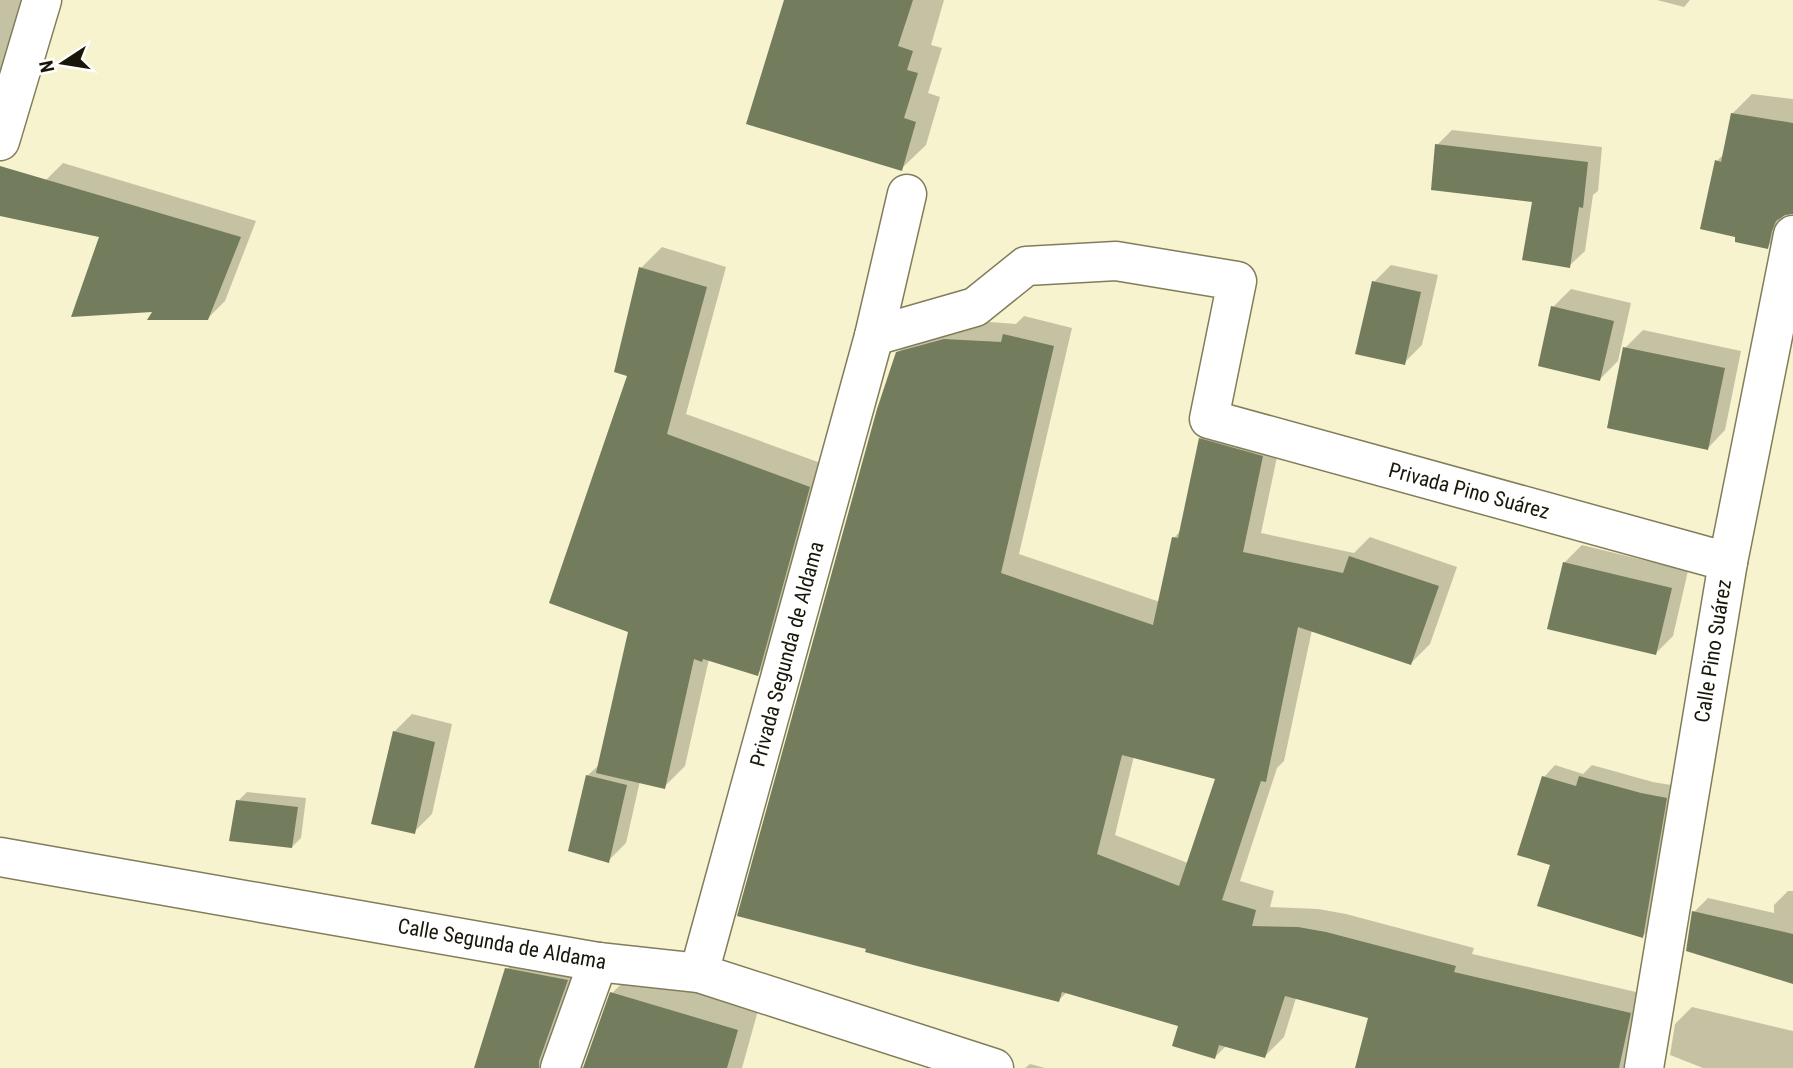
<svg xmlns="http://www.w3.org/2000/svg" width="1793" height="1068" viewBox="0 0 1793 1068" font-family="'Roboto Condensed',sans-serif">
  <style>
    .shadow { fill: #0003; fill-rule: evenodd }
    .building { fill: #737c5d; fill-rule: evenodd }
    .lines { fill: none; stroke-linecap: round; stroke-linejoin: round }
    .minor-casing { stroke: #817d5b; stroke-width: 41 }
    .minor { stroke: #fff; stroke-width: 38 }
    .labels { text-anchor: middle; stroke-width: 7; stroke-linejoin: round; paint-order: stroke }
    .street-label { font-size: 21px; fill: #19170a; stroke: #fff }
  </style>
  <rect width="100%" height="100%" fill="#f7f3ce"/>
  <g class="shadow">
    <polygon points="0,0 34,0 0,95"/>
    <polygon points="785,0 944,0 931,45 942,48 928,93 940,97 926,145 901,169"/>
    <polygon points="1657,0 1690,0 1684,7"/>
    <polygon points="1752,94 1793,99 1793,212 1790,212 1788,227 1767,247 1717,161 1725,153 1732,114"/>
    <polygon points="1452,130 1602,147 1598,191 1593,195 1585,251 1569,266 1534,200 1437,145"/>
    <polygon points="63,163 256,221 225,301 208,318 155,310 102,235 46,180"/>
    <polygon points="662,247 726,267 686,414 829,466 778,654 757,674 709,659 685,766 664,787 640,781 626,843 608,861 587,776 601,763 631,631 629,374 616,371 641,268"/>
    <polygon points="1391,265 1438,275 1422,345 1404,363 1374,282"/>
    <polygon points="1571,289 1631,303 1618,361 1600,379 1553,307"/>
    <path d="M1024,316l48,12 -53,226 141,48 14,-64 8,-9 19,-90 19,-19 61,18 -20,95 93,20 16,-16 87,30 -27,77 -19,19 -99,-33 -28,131 -7,7 -37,113 34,10 -4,16 48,2 28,5 128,34 -2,6 177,41 -15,73h-277l13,-51 -74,-19 -12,39 -19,19 -38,-11 -12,12 -35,-32 -113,-33 -8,8 -162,-647 20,-19 48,-14 51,4zM1134,756l83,21 -29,86 -73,-28z"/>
    <polygon points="1643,330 1741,351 1725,430 1708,448 1625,348"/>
    <polygon points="1582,545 1688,571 1673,636 1655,654 1564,563"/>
    <polygon points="412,714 452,724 432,814 414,832 394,732"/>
    <polygon points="1555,765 1583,774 1592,765 1653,782 1677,786 1654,925 1643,936 1552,864 1544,777"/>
    <polygon points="247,792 306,798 301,838 292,847 238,801"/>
    <polygon points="1788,891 1793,891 1793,982 1694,912 1708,898 1774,913 1774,905"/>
    <polygon points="530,946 590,958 576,1067 585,1067 612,993 635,971 759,1007 742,1068 476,1068 507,969"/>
    <polygon points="1692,1007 1793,1031 1793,1068 1703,1068 1670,1055 1675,1024"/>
    <polygon points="1030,1064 1045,1068 1025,1068"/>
  </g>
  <g class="building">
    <polygon points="784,0 913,0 898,46 913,51 907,70 918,73 904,118 916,122 902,171 746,124"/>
    <polygon points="1731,113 1793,123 1793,214 1785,215 1776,221 1772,231 1768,249 1735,242 1735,237 1700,229 1715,160 1721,162"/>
    <polygon points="1435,144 1588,162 1583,208 1579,207 1570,268 1522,260 1532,202 1431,190"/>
    <polygon points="0,166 241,237 208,320 147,320 152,312 71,317 99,237 0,216"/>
    <polygon points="639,267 707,287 667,434 810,487 758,676 703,659 702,662 694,659 665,789 596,773 628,632 549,603 627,376 614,372"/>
    <polygon points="1372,281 1421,292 1405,365 1355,354"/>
    <polygon points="1551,306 1614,321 1600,381 1538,366"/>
    <path d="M1003,334l51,12 -53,227 152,52 19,-88 6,1 21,-100 64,18 -20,96 100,21 6,-17 90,30 -28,79 -113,-38 -32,155 -5,-1 -39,119 34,10 -4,16 46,1 28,5 130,34 -2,6 177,41 -12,55h-264l13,-50 -83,-22 -20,62 -46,-13 -4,14 -43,-13 6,-20 -116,-34 -3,10 -142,-36 -52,-14 1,-3 -129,-33 140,-507 19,-57 48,-13 57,3zM1122,755l93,24 -36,107 -82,-32z"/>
    <polygon points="1623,347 1725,368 1708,450 1607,428"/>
    <polygon points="1563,562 1672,588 1656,655 1547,629"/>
    <polygon points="393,731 435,742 415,834 371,824"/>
    <polygon points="586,775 627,785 609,863 568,851"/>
    <polygon points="1542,776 1576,786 1579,776 1641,793 1667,798 1643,938 1537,906 1550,865 1517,855"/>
    <polygon points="236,800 298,807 292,848 229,841"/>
    <polygon points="1692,911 1793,934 1793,984 1686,951"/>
    <polygon points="505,968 568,980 539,1061 539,1068 474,1068"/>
    <polygon points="610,992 738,1030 727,1068 583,1068"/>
  </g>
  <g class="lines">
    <g class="minor-casing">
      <g id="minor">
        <polyline points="0,141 42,0"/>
        <polyline points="874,336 975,307 1026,266 1116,261 1237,281 1209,419 1728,562"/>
        <polyline points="0,857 598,962 699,973 994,1068"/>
        <polyline points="699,973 874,336 907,194"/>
        <polyline points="560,1068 598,962"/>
        <polyline points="1644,1068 1728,562 1793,235"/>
      </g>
    </g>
    <use href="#minor" class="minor"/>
  </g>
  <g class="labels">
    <g class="street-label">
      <text transform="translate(1469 491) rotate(15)" y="7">Privada Pino Suárez</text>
      <text transform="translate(1713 651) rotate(-81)" y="7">Calle Pino Suárez</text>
      <text transform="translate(787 654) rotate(-75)" y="7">Privada Segunda de Aldama</text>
      <text transform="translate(502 944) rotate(10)" y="7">Calle Segunda de Aldama</text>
    </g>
  </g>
  <g transform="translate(63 63) rotate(258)" stroke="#ffffff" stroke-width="5" paint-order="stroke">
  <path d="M0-5L12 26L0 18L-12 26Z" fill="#19170a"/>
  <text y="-10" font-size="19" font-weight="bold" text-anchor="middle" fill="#19170a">N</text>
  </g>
</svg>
